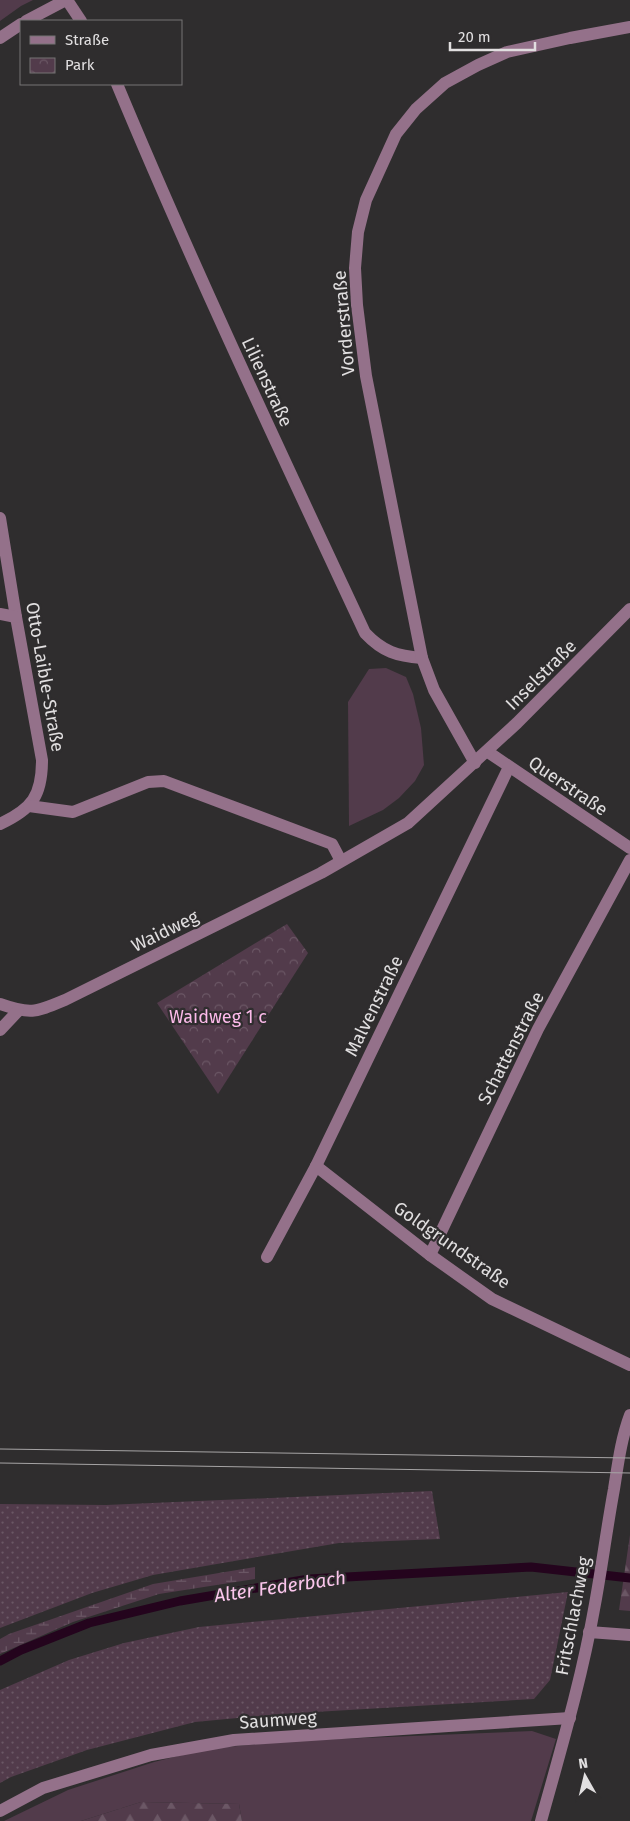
<svg xmlns="http://www.w3.org/2000/svg" width="630" height="1821" viewBox="0 0 630 1821" font-family="'Fira Sans',sans-serif">
  <style>
    .grass { fill: #523b4b }
    .forest { fill: url(#forest-firs) }
    .wetland { fill: url(#wetland-marsh) }
    .park { fill: url(#park-crowns) }
    .garden { fill: url(#garden-dots) }
    .lines { fill: none; stroke-linecap: round; stroke-linejoin: round }
    .stream { stroke: #24041d; stroke-width: 9 }
    .minor { stroke: #94718a; stroke-width: 12 }
    .tram { stroke: #a6a4a5; stroke-width: 1 }
    .labels { text-anchor: middle; stroke-width: 4.5; stroke-linejoin: round; paint-order: stroke }
    .street-label { font-size: 18px; fill: #e1dfe0; stroke: #2f2d2e }
    .park-label { font-size: 18px; fill: #fcbaea; stroke: #2f2d2e }
    .water-label { font-size: 19px; font-style: italic; fill: #fbc6ec; stroke: #2f2d2e }
  </style>
  <defs>
    <pattern id="forest-firs" width="22" height="20" patternUnits="userSpaceOnUse" patternTransform="scale(1.25)"><rect width="22" height="20" fill="#523b4b"/><path d="M5 1l3.5 6h-7zM16 11l3.5 6h-7z" fill="#6b5765"/></pattern>
    <pattern id="wetland-marsh" width="20" height="14" patternUnits="userSpaceOnUse" patternTransform="scale(1.25)"><rect width="20" height="14" fill="#523b4b"/><path d="M1 5h8M5 5V1M11 12h8M15 12V8" fill="none" stroke="#6b5765"/></pattern>
    <pattern id="park-crowns" width="20" height="18" patternUnits="userSpaceOnUse" patternTransform="scale(1.25)"><rect width="20" height="18" fill="#523b4b"/><path d="M2 6a3 3 0 1 1 6 0M12 15a3 3 0 1 1 6 0" fill="none" stroke="#6b5765"/></pattern>
    <pattern id="garden-dots" width="8" height="8" patternUnits="userSpaceOnUse" patternTransform="scale(1.25)"><rect width="8" height="8" fill="#523b4b"/><path d="M2 2h.1M6 6h.1" fill="none" stroke="#6b5765" stroke-width="1.8" stroke-linecap="round"/></pattern>
  </defs>
  <rect width="100%" height="100%" fill="#2f2d2e"/>
  <g class="grass">
    <polygon points="0,0 33,0 21,6 0,21"/>
    <polygon points="386,668 406,677 413,694 421,728 424,765 415,781 399,798 383,810 349,826 348,702 369,669"/>
    <polygon points="532,1731 556,1739 531,1821 242,1821 239,1804 141,1802 81,1821 4,1821 68,1790 154,1762 206,1749 290,1741"/>
  </g>
  <g class="forest">
    <polygon points="630,1535 630,1611 619,1610"/>
    <polygon points="141,1802 239,1804 242,1821 81,1821"/>
  </g>
  <polygon class="wetland" points="255,1567 255,1579 159,1594 73,1622 0,1654 0,1639 9,1634 153,1584"/>
  <polygon class="park" points="287,924 308,953 218,1094 157,1003"/>
  <g class="garden">
    <polygon points="432,1491 440,1539 339,1543 153,1575 92,1593 0,1628 0,1504 106,1505"/>
    <polygon points="568,1592 550,1680 534,1699 281,1714 195,1722 87,1750 11,1777 0,1783 0,1690 69,1660 124,1643 199,1627"/>
  </g>
  <g class="lines">
    <polyline class="stream" points="0,1661 21,1650 89,1623 180,1601 309,1579 531,1567 630,1578"/>
    <g class="minor">
      <polyline points="67,0 81,21"/>
      <polyline points="26,21 66,0"/>
      <polyline points="0,38 21,24"/>
      <path d="M117,84c77,185 163,367 248,549 18,19 32,23 57,25"/>
      <path d="M0,518l16,99 26,143c0,36 -10,49 -42,64"/>
      <polyline points="0,614 16,617"/>
      <polyline points="488,752 630,848"/>
      <polyline points="475,763 434,690 422,658 366,376 357,305 355,268 358,232 366,200 396,134 416,109 445,83 478,65 507,52 570,38 630,27"/>
      <polyline points="29,806 73,812 148,782 164,781 332,844 341,861"/>
      <path d="M0,1004c31,11 36,8 65,-4l256,-127 87,-50 109,-100 113,-114"/>
      <polyline points="0,1030 18,1011"/>
      <polyline points="316,1166 430,1255 492,1299 630,1365"/>
      <polyline points="430,1255 538,1029 630,860"/>
      <polyline points="267,1257 316,1166 509,767"/>
      <polyline points="589,1632 630,1635"/>
      <polyline points="0,1811 43,1788 151,1755 234,1740 570,1718"/>
      <path d="M541,1821c20,-72 41,-143 54,-217 7,-38 12,-77 19,-115 4,-25 7,-50 16,-74"/>
    </g>
    <g class="tram">
      <polyline points="0,1449 630,1458"/>
      <polyline points="0,1463 630,1473"/>
    </g>
  </g>
  <g class="labels">
    <g class="street-label">
      <text transform="translate(344 323) rotate(-95)" y="6">Vorderstraße</text>
      <text transform="translate(267 382) rotate(65)" y="6">Lilienstraße</text>
      <text transform="translate(541 675) rotate(-45)" y="6">Inselstraße</text>
      <text transform="translate(45 677) rotate(80)" y="6">Otto-Laible-Straße</text>
      <text transform="translate(568 786) rotate(34)" y="6">Querstraße</text>
      <text transform="translate(165 931) rotate(-26)" y="6">Waidweg</text>
      <text transform="translate(374 1006) rotate(-64)" y="6">Malvenstraße</text>
      <text transform="translate(511 1048) rotate(-63)" y="6">Schattenstraße</text>
      <text transform="translate(452 1245) rotate(35)" y="6">Goldgrundstraße</text>
      <text transform="translate(573 1616) rotate(-79)" y="6">Fritschlachweg</text>
      <text transform="translate(278 1720) rotate(-4)" y="6">Saumweg</text>
    </g>
    <g class="park-label">
      <text x="218" y="1023">Waidweg 1 c</text>
    </g>
    <g class="water-label">
      <text transform="translate(280 1586) rotate(-8)" y="7">Alter Federbach</text>
    </g>
  </g>
  <rect x="20" y="20" width="162" height="65" fill="#2f2d2e" stroke="#767475"/>
  <rect x="30" y="36" width="25" height="8" fill="#94718a" stroke="#767475"/>
  <text x="65" y="45" font-size="15" fill="#e1dfe0">Straße</text>
  <rect x="30" y="58" width="25" height="15" fill="url(#park-crowns)" stroke="#767475"/>
  <text x="65" y="70" font-size="15" fill="#e1dfe0">Park</text>
  <g transform="translate(585 1776) rotate(352)" stroke="#2f2d2e" stroke-width="4" paint-order="stroke">
  <path d="M0-4L9 19L0 12L-9 19Z" fill="#e1dfe0"/>
  <text y="-8" font-size="14" font-weight="bold" text-anchor="middle" fill="#e1dfe0">N</text>
  </g>
  <path d="M450 42v8h85v-8" fill="none" stroke="#e1dfe0" stroke-width="2.5"/>
  <text x="458" y="42" font-size="15" fill="#e1dfe0" stroke="#2f2d2e" stroke-width="4" paint-order="stroke">20 m</text>
</svg>
